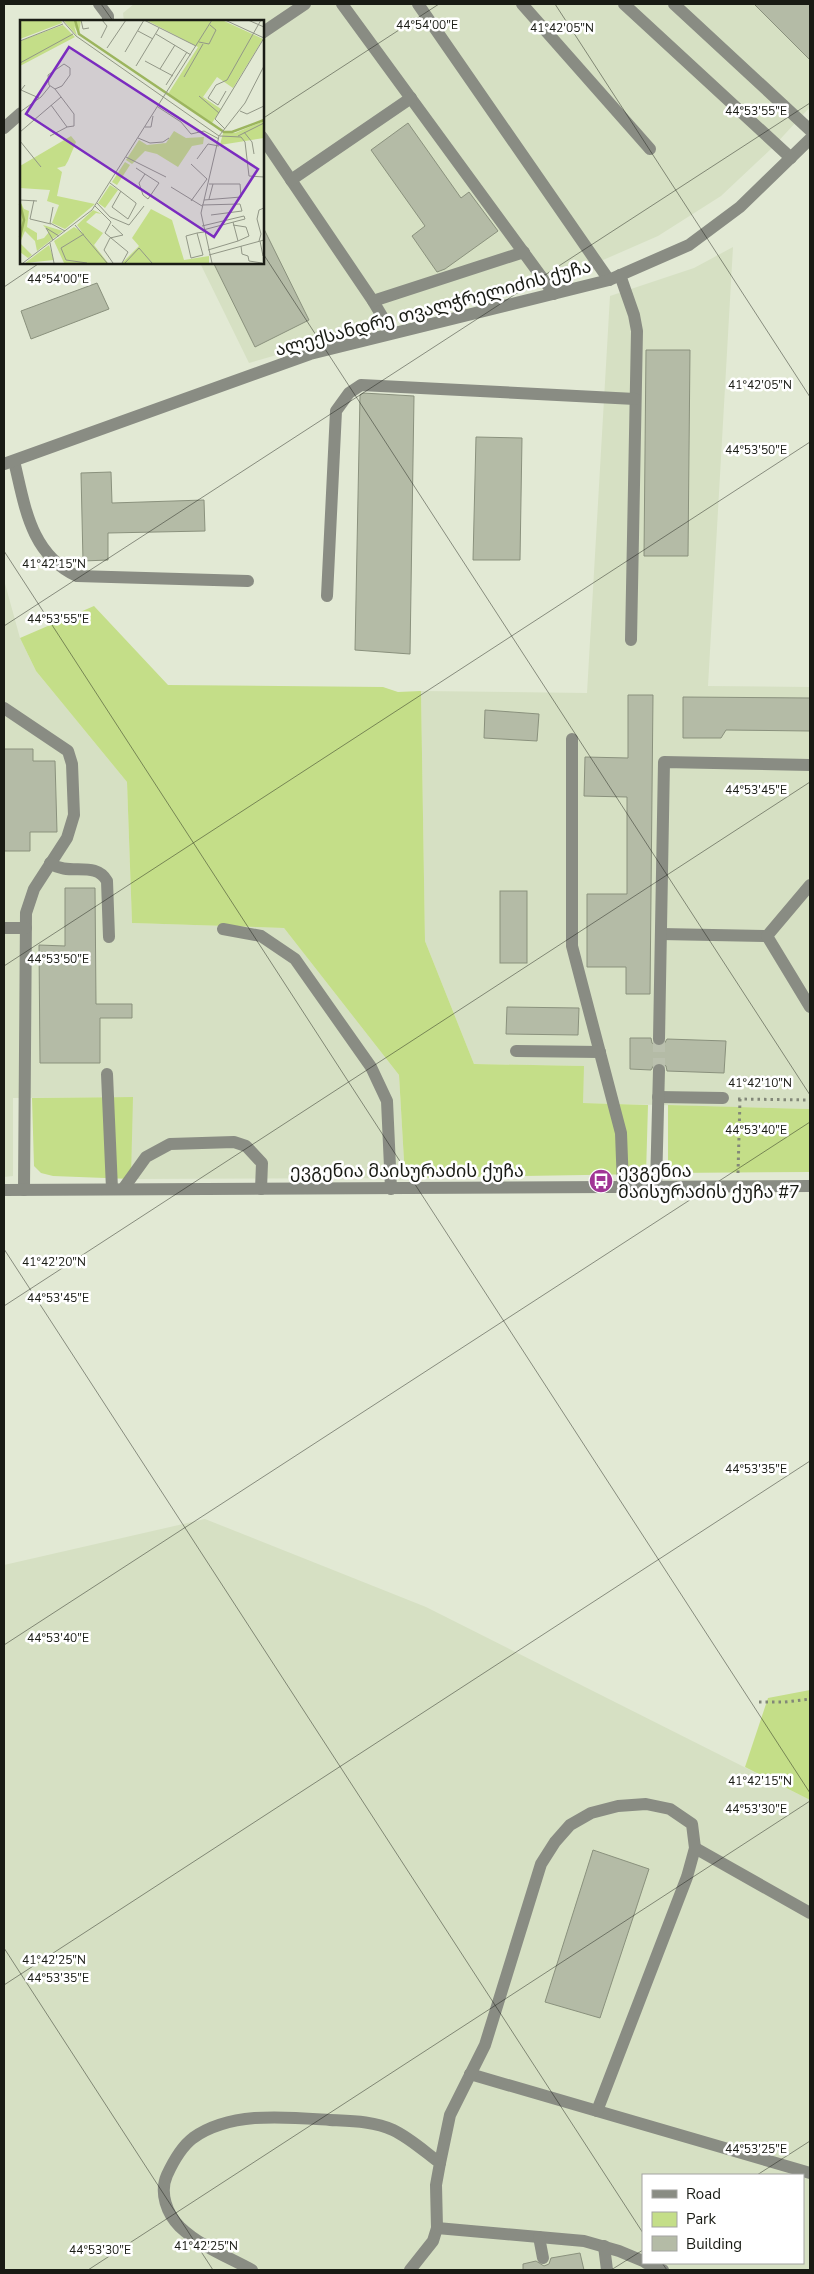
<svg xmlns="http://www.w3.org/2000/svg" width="814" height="2274" viewBox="0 0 814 2274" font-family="'Nunito Sans','Noto Sans Georgian',sans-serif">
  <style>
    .built { fill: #d6e0c3; fill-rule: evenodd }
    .green { fill: #c4de88 }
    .building { fill: #b4bba6; stroke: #8a917d }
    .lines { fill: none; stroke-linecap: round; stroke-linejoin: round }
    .minor-tunnel { stroke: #bac0ae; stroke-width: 12; stroke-dasharray: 12 6; stroke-linecap: butt }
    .path { stroke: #828778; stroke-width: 3; stroke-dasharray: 2.5 4; stroke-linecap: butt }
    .minor { stroke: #898c83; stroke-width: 12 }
    .ticks { fill: none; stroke: #191b14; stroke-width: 1; stroke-opacity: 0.45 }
    .labels { text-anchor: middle; stroke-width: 5; stroke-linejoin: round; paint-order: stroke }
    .street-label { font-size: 18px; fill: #191b14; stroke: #fff }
    .poi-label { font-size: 18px; fill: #191b14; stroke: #fff; text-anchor: start }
    .inset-river { fill: none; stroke: #9cb55e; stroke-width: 2.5 }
    .inset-road { fill: none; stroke: #929787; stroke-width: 1 }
    .view { fill: #7b2cbf; fill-opacity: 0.15; stroke: #7b2cbf; stroke-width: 2.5 }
    .inset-edge { fill: none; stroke: #191b14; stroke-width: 2.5 }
    .ticks-label { font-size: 12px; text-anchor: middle; fill: #191b14; stroke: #fff; stroke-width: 5; stroke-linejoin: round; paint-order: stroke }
  </style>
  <rect width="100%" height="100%" fill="#e2e9d4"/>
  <g class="built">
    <polygon points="134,4 810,4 810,107 772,148 721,196 658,236 594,264 249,363 200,263 262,262 262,21 124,21 123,13"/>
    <polygon points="733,247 708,686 810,687 810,1109 583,1103 583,1066 474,1064 425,941 421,691 587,693 610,296 694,268"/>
    <polygon points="4,580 20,638 36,671 127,782 132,923 284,928 399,1075 405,1178 131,1179 132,1097 13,1098 13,1176 4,1177"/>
    <path d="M205,1519l221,88 384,193v470h-806v-705zM643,2175h160v88h-160z"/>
  </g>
  <g class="green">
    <polygon points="94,606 168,685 383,687 398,692 421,691 425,941 474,1064 584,1066 583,1103 648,1105 646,1174 405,1178 399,1075 284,928 132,923 127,782 36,671 20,638"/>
    <polygon points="133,1097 131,1179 53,1176 41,1173 34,1166 32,1098"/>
    <polygon points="668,1105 810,1109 810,1172 668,1173"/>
    <polygon points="810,1690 810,1800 745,1767 768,1698"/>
  </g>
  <g class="building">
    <polygon points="754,4 810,4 810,60"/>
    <polygon points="408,123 461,198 469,192 498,231 445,269 437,272 412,236 425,226 371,150"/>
    <polygon points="262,225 309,320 255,347 213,262 262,262"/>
    <polygon points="97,283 109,309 31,339 21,311"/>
    <polygon points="646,350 690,350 688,556 644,556"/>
    <polygon points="363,393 414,396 410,654 355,650 360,395"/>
    <polygon points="476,437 522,438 520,560 473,560"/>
    <polygon points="111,472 112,503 204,500 205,531 108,533 108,560 83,561 81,473"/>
    <polygon points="628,695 653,695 650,994 626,994 626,967 587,967 587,894 627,894 627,797 584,796 585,757 628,758"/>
    <polygon points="683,697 810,698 810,731 726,730 721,738 683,738"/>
    <polygon points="485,710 539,714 537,741 484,738"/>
    <polygon points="4,749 33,749 33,761 55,761 57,832 30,832 30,851 4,851"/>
    <polygon points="65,888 95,888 96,1004 132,1004 132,1018 100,1018 100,1063 40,1063 39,945 65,946"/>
    <rect x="500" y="891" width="27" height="72"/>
    <polygon points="507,1007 579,1008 578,1035 506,1034"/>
    <polygon points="630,1038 651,1038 652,1043 658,1047 663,1046 667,1039 726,1041 724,1073 667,1071 666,1066 660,1062 655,1063 651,1070 630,1069"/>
    <polygon points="593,1850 649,1869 600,2018 545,2002"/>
    <polygon points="580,2253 584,2270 523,2270 523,2264 536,2261 544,2266 549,2264 551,2258"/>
  </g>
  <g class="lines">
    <polyline class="minor-tunnel" points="659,1070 659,1039"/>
    <g class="path">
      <polyline points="738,1099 810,1100"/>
      <polyline points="738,1173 740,1099"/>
      <polyline points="759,1702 785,1702 810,1699"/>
    </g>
    <g class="minor">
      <polyline points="99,4 108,16 108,21"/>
      <polyline points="342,4 554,294"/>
      <polyline points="418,4 609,280"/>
      <polyline points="522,4 650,149"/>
      <polyline points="624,4 791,158"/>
      <polyline points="674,4 810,130"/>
      <polyline points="262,33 305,4"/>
      <polyline points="4,128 21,113"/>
      <polyline points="262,137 373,301 392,333"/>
      <polyline points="291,180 411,98"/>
      <polyline points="620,275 634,315 637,331 631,640"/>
      <polyline points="373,301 524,252"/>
      <path d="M14,461c11,45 16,93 63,115l171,5"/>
      <polyline points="4,464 310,354 609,280 689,245 740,207 810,139"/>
      <polyline points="327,596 336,411 349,393 361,385 635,399"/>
      <polyline points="4,708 68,751 72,764 74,815 67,838 34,889 26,913 24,1190"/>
      <polyline points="572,739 572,946 621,1133 623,1186"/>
      <path d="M50,863c19,14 45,-3 57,18l2,56"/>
      <polyline points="4,928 26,928"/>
      <polyline points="223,929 261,936 295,959 371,1067 387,1101 391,1189"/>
      <polyline points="661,934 767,936 810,885"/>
      <polyline points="767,936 810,1007"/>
      <polyline points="659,1039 664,762 810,765"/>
      <polyline points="516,1051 600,1052"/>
      <polyline points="107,1074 112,1189"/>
      <polyline points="658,1097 723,1098"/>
      <polyline points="656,1186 659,1070"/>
      <polyline points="123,1189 146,1157 170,1144 234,1142 246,1146 262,1163 261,1189"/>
      <polyline points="4,1190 810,1186"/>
      <polyline points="695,1848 810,1913"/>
      <polyline points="470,2074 810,2173"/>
      <polyline points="440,2163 450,2115 485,2045 541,1864 555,1842 570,1825 591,1813 618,1806 646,1804 670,1809 692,1824 695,1848 687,1877 597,2111"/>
      <polyline points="437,2228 584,2241 619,2251 643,2261"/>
      <polyline points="539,2237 543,2258"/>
      <polyline points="604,2246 607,2270"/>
      <polyline points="646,2263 663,2270"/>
      <path d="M252,2270c-24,-13 -52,-24 -72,-43 -13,-13 -21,-34 -13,-52 6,-13 14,-28 26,-37 38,-27 93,-21 137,-18 21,1 44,1 63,10 17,8 32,22 47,33l-4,22 1,43 -4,13 -23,29"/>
    </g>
  </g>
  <path class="ticks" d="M101,4l12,17M555,4l255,393M262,119l177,-115M262,252l548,843M4,287l37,-25M4,551l806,1242M4,626l806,-523M4,966l806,-524M4,1249l639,984M4,1306l806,-524M4,1645l806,-523M4,1948l209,322M4,1985l806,-524M757,2175l53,-34M662,2263l5,7M88,2270l722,-469M611,2270l32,-20"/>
  <defs>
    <g id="bus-disc" transform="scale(1.25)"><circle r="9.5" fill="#a03595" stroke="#fff"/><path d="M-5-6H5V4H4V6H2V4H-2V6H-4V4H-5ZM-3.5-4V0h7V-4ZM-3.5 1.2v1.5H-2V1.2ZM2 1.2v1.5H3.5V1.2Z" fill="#fff"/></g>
  </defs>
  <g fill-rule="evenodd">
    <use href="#bus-disc" x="601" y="1181"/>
  </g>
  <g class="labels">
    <g class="street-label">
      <text transform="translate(433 308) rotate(-15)" y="6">ალექსანდრე თვალჭრელიძის ქუჩა</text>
      <text x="407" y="1177">ევგენია მაისურაძის ქუჩა</text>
    </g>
    <g class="poi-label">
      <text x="618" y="1177">ევგენია<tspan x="618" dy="21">მაისურაძის ქუჩა #7</tspan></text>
    </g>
  </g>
  <g transform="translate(20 20)">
    <rect width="244" height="244" fill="#e2e9d4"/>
    <path d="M0,0h41l1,3 -42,16zM43,0h18l-2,14 -5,-8 3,10zM126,0h76l41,19 -30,49 -16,-11 -14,20 18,12 -9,14 -44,-29 30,-47zM43,5l12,12 -55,29v-25zM244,101v17l-44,7 3,-12h12zM154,111l12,7 18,-1 -1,7 -11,2 -14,21 -21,-13 -12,-3 -13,13 -6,-4 13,-20 8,5 19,-2zM51,116l5,6 -8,19 -3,5 -8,2 5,4 -5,24 38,8 -30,25 -13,-6 7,-18 -12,-4 3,-11 -30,-2v-22zM105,142l5,3 -13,20 -5,-3zM90,165l8,5 -13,18 -7,-5zM0,181l4,8 5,2 -2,16 10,6v7l7,-2 5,-6 -6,-7 20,6 -26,20 -2,-10 -10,-10 -5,12 12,12 -4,3 -8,-6zM131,189l21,11 12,40 25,-4v7h-87l17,-17 -7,-8zM73,190l9,4 -6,-1 -10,9 17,11 -9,12 14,18h-44l-10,-22 20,-14 8,5 -5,-7zM29,225l5,15 -29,3z" fill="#c4de88"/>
    <path class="inset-river" d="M55,0l4,14 145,98h8l32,-12M0,184l4,16 -4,17"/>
    <path class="inset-road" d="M42,0l14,16 143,100M61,0l2,9 6,-1M124,0l52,26M205,0l39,18M228,0l16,7M118,11l15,8M136,14l35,21M81,18l6,-12 -5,-6M0,21l43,-17M179,22l10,2 7,-14 -6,-5M87,28l19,-28M105,32l19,-32M125,41l28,15M0,43l53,-29M44,44l6,4v7l-8,11 -7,3 -6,-4 -1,-10zM116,46l23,-38M140,49l15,-24M164,57l19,-33M5,65l-4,5 18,8M146,65l21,-33M206,71l-8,14 -10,-7 8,-13 11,-5 34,-60M179,76l20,17M31,85l16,22 7,-1v-12l-19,-25M138,87l23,15 10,12 13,-3 15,8M220,91l7,3 17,-8M0,92l21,-15 9,-11M125,107h6l2,-11M205,109l-10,-10 49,-81M0,112l41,-35M224,112l8,10 2,12M30,116l17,-9M199,116l26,-33 19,-37M200,116l21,1 4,5 4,34 15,1M218,116l26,-13M118,118l12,5 13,-1 6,-4M0,121l21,26M106,137l40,20M177,139l11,-15 11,2M116,148l9,6 14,9 -11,16 -5,-4 -4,-12 6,-9M90,163l26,20v1l-8,15 -16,-12 9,-16M151,167l31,19M189,179l4,-15M0,180l17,1M14,180l-4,19 21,5M184,180l37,-3 -1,-13h-31M171,181l16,-22 -16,-15M77,183l13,14 19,8 15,-19M182,185l38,-1 2,7 -31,4M75,186l16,16 -6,11 23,19 -6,11M33,187l-3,16 15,8M55,205l32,38M213,205l13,2 3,9 -11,5M182,206l42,-10 1,3M183,210l42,-11M177,213l6,22 -12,3 -5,-22 11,-3 7,-1M64,214l-23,14 5,12 21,3M90,218l13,-3 -11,-10M90,218l-6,12 9,13M33,220l-7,-12 13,8M239,221l2,-7 -4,-15 2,-9 5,-2M240,221l3,15M30,223l4,20M221,226l1,8 6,2 1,5 13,2M188,230l30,-9 -5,-19M189,235l55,-15M3,243l69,-53 120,-190M105,243l14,-15 13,15M192,243l-11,-50 18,-77"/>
    <path class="view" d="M49,27l189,122 -44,68 -188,-123z"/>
    <rect width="244" height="244" class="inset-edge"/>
  </g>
  <g class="ticks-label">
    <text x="427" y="29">44°54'00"E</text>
    <text x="562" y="32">41°42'05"N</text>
    <text x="756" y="115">44°53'55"E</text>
    <text x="58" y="283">44°54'00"E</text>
    <text x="760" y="389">41°42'05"N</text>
    <text x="756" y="454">44°53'50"E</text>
    <text x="54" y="568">41°42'15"N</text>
    <text x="58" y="623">44°53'55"E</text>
    <text x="756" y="794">44°53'45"E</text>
    <text x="58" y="963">44°53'50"E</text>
    <text x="760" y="1087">41°42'10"N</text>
    <text x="756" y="1134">44°53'40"E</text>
    <text x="54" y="1266">41°42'20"N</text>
    <text x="58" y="1302">44°53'45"E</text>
    <text x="756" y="1473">44°53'35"E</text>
    <text x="58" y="1642">44°53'40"E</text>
    <text x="760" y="1785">41°42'15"N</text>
    <text x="756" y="1813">44°53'30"E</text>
    <text x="54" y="1964">41°42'25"N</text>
    <text x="58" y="1982">44°53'35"E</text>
    <text x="756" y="2153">44°53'25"E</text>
    <text x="206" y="2250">41°42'25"N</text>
    <text x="100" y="2254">44°53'30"E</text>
  </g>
  <rect width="814" height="2274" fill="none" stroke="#191b14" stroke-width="10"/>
  <rect x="642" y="2174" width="162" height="90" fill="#ffffff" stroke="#a3a4a1"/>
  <rect x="652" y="2190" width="25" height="8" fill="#898c83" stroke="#a3a4a1"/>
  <text x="686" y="2199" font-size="15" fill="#191b14">Road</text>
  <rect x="652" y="2212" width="25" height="15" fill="#c4de88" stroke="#a3a4a1"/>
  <text x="686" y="2224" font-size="15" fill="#191b14">Park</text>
  <rect x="652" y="2236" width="25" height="15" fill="#b4bba6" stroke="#a3a4a1"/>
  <text x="686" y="2249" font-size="15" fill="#191b14">Building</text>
</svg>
